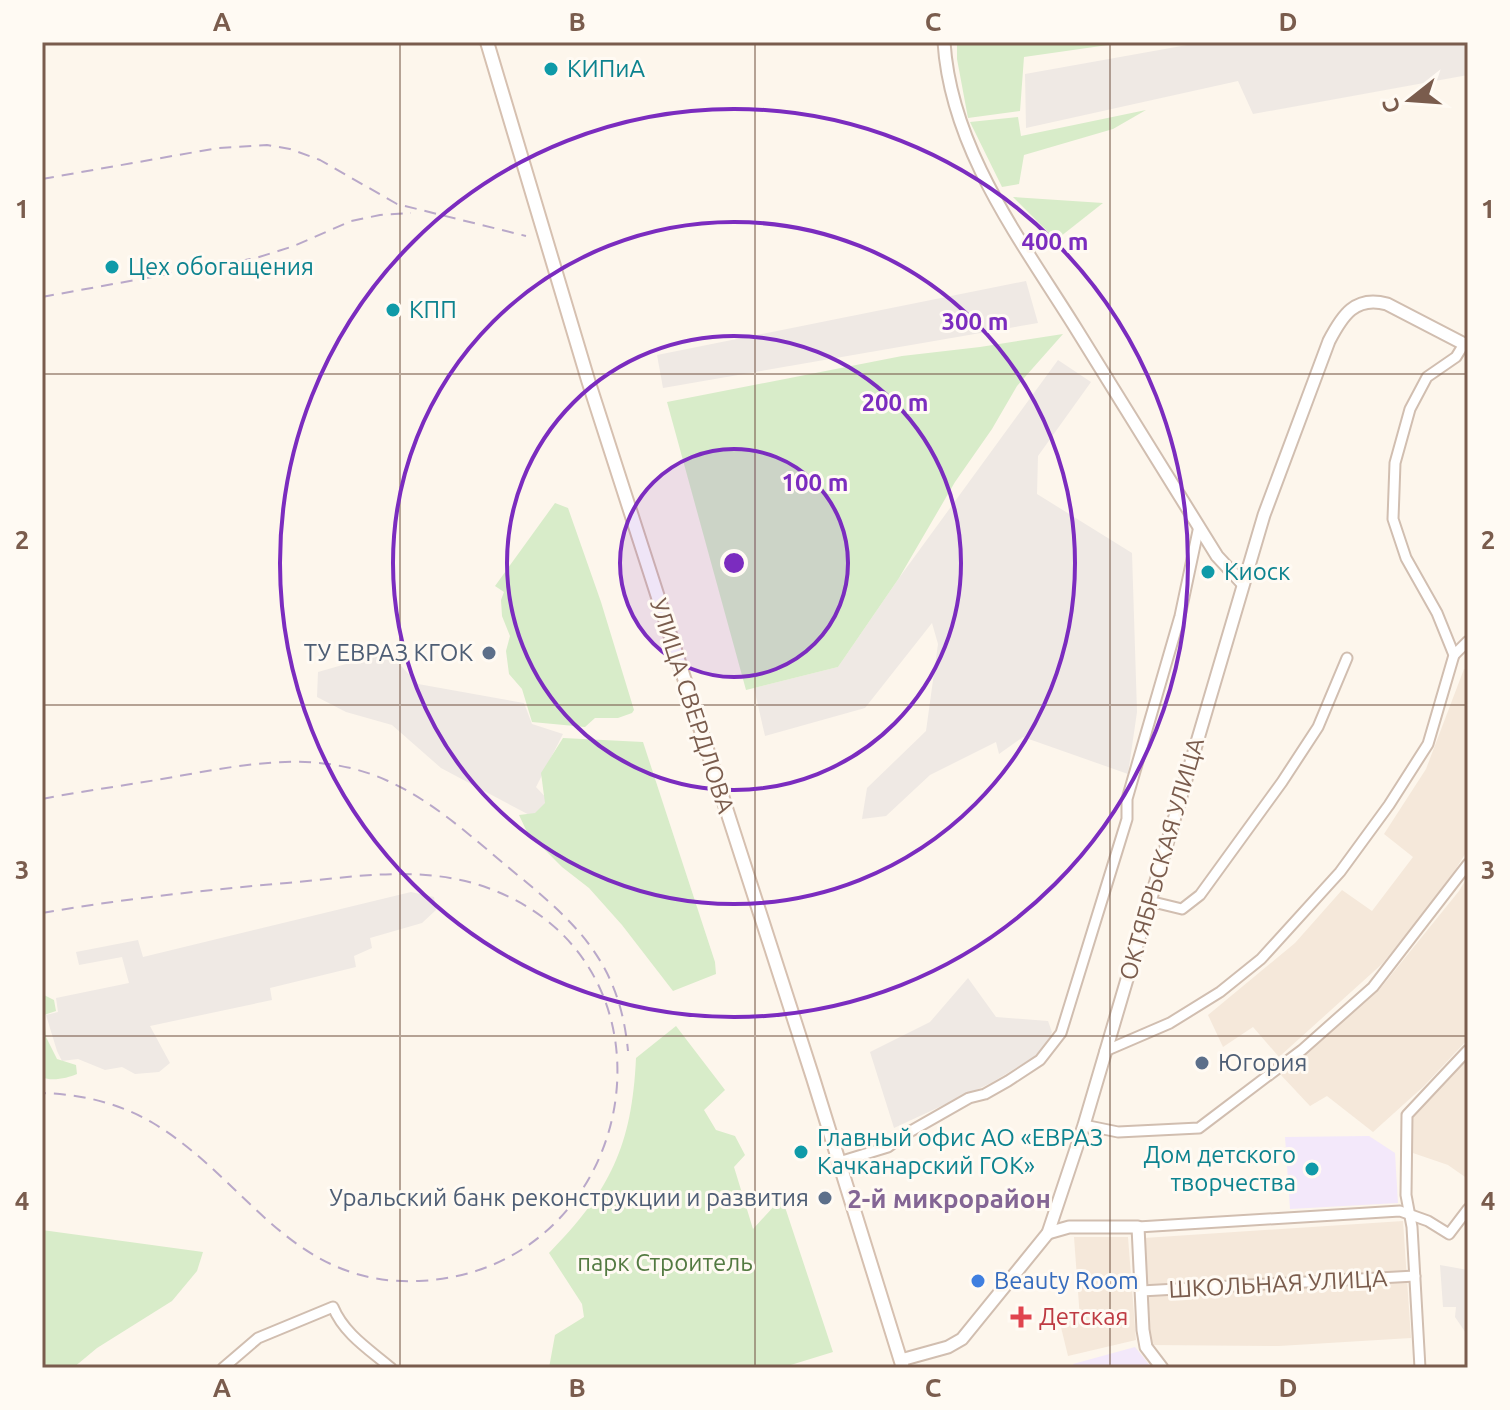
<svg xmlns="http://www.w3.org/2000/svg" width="1510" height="1410" viewBox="0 0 1510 1410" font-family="Ubuntu,sans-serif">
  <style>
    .residential { fill: #f5e8da }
    .industrial { fill: #efe9e4 }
    .education { fill: #f3e8fa }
    .green { fill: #d8ecc9 }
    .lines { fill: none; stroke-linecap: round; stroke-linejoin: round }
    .minor-casing { stroke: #d1beb0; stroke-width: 13 }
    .tertiary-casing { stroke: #d1beb0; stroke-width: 15 }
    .secondary-casing { stroke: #d6c0b0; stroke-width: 16 }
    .minor { stroke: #fff; stroke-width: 9 }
    .tertiary { stroke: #fff; stroke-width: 11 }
    .secondary { stroke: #fff; stroke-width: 12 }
    .rail { stroke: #b9a8c9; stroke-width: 2; stroke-dasharray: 12 8; stroke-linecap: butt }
    .grid { fill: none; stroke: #7a5c4d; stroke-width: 2; stroke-opacity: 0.55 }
    .ring { fill: none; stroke: #7b2cbf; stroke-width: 4 }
    .culture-dot { fill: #0f9aa8; stroke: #fffaf3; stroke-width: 3 }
    .service-dot { fill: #5c6f8a; stroke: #fffaf3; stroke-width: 3 }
    .shop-dot { fill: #3f7fe0; stroke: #fffaf3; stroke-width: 3 }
    .health-dot { fill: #e0444e; stroke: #fffaf3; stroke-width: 3 }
    .labels { text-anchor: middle; stroke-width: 6; stroke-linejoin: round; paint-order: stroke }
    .culture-label { font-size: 24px; fill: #0d838f; stroke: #fffaf3; text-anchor: start }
    .service-label { font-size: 24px; fill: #4e5e75; stroke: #fffaf3; text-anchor: end }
    .street-label { font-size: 24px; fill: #7a5c4d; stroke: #fffaf3 }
    .park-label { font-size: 24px; fill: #537a41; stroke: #fffaf3 }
    .shop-label { font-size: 24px; fill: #366cbe; stroke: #fffaf3; text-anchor: start }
    .health-label { font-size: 24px; fill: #be3a42; stroke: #fffaf3; text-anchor: start }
    .neighbourhood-label { font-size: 26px; font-weight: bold; fill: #846695; stroke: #fffaf3 }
    .centre { fill: #7b2cbf; stroke: #fffaf3; stroke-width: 4 }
    .ring-label { font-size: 24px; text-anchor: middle; font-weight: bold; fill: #7b2cbf; stroke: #fffaf3; stroke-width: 6; stroke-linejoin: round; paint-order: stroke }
    .neatline { fill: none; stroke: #7a5c4d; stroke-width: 3 }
    .grid-label { font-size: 26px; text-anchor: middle; font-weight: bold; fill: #7a5c4d }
  </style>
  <rect width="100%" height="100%" fill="#fdf6ec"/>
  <g class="residential">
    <polygon points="1464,669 1468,670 1468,849 1445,887 1382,964 1279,1057 1253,1027 1223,1047 1208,1015 1295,943 1342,890 1372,911 1413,857 1384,834 1426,769"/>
    <polygon points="1468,876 1468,1039 1424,1086 1373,1132 1327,1096 1310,1106 1281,1075 1379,990 1459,891"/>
    <polygon points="1468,1056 1468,1179 1448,1165 1410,1152 1412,1116"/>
    <polygon points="1403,1221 1411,1338 1279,1346 1150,1345 1144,1238"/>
    <polygon points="1074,1237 1128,1237 1136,1340 1068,1356 1059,1319 1080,1319"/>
  </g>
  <g class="industrial">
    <polygon points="1204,42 1468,42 1468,75 1253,114 1238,81 1026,128 1025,74"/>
    <polygon points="1026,281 1038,323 663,388 657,355"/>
    <polygon points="1058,360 1091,382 1038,456 1037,494 1132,553 1137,712 1128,774 1023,737 999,754 996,742 930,775 886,816 862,819 867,788 926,731 938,644 932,623 865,708 765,736 754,688 838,667 899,578"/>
    <polygon points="388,652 418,684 524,703 532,724 563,734 536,787 550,802 535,818 441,768 392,725 346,712 317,697 318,672"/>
    <polygon points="411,892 434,897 436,910 422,923 370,938 372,948 354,956 356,967 270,988 272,1000 150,1026 170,1063 159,1072 135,1074 122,1067 105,1070 78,1059 62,1061 57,1051 46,1015 58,1012 56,998 129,983 122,957 79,965 76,952 138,940 143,957"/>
    <polygon points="968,978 996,1017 1048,1021 1052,1032 1044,1051 991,1083 894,1128 870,1052 930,1022"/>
    <polygon points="1440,1265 1468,1270 1468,1336 1455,1317 1456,1307 1443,1307"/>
  </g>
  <g class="education">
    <polygon points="1369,1136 1395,1153 1398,1203 1290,1209 1285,1137"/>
    <polygon points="1135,1347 1152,1368 1075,1368 1073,1364"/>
  </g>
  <g class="green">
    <polygon points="957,42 1129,42 1024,57 1020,111 968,118 957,59"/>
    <polygon points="1146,110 1113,129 1024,155 1019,184 1002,187 970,122 1018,117 1021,136"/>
    <polygon points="1013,197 1103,203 1056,240"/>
    <polygon points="1063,334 1017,386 992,429 955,482 899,578 838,667 746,690 667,402 902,356 980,347"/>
    <polygon points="555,503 568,508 601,602 634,710 632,713 618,718 595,718 585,727 532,722 522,689 509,674 506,651 510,636 502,616 501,600 504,592 495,586"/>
    <polygon points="563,738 643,742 715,962 716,974 673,991 622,925 589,888 562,867 527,832 519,815 535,813 545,803 541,773"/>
    <path d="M42,994l12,6 2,11 -12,4 2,22 11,22 19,6 1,9c-9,4 -26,8 -35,3z"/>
    <path d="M676,1026l49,64 -21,20 12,20 19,6 10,19 -11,12 19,62 23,-25 7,-3 50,151 -52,16h-232l6,-33 29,-18 -2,-13 -33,-51c61,-62 83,-107 87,-195z"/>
    <polygon points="42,1230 203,1252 197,1271 172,1301 97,1348 73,1368 42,1368"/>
  </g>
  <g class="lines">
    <g class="minor-casing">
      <g id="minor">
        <polyline points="1454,655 1468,641"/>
        <polyline points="1149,901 1182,909 1200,895 1282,782 1318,727 1347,658"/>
        <polyline points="1105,1051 1170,1023 1220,992 1261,959 1340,872 1389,805 1428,744 1454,655 1437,613 1406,558 1393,519 1395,463 1410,409 1427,377 1456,357 1464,344"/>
        <polyline points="1084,1125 1118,1132 1199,1128 1302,1050 1373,987 1468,864"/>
        <polyline points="839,1162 888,1147 904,1135 969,1098 985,1094 1008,1081 1040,1060 1061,1033 1127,819 1127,799 1180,616 1199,526"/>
        <polyline points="1138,1227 1400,1211 1428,1221 1449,1234 1468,1209"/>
        <polyline points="1141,1291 1415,1276"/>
        <path d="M223,1368l35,-30 75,-31c11,27 37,43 58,61"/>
        <polyline points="1420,1368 1412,1227 1406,1195 1407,1115 1468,1050"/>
      </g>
    </g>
    <g class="tertiary-casing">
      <g id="tertiary">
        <path d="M944,42c7,107 76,197 131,285 47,76 95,152 142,229l26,28"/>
        <polyline points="1048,1233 1069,1227 1138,1227 1143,1330 1146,1347 1162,1368"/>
        <path d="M901,1360l47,-13 14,-8 86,-106 36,-108 180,-610 65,-174c13,-25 26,-46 58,-37l81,42"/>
      </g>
    </g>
    <g class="secondary-casing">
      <polyline id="secondary" points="487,42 588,380 813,1078 903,1368"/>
    </g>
    <use href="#minor" class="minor"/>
    <use href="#tertiary" class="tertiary"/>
    <use href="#secondary" class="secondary"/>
    <g class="rail">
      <polyline points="42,179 218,148 267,145 290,149 320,160 397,204 526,236"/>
      <polyline points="42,297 256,258 294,246 351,221 380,215 411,213"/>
      <path d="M42,799c40,-8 80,-13 120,-20 76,-13 152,-32 226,2 49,22 90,62 132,96 62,51 100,90 108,174"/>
      <path d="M42,913c81,-14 162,-23 245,-30 67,-6 136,-19 201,5 208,76 151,383 -69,393 -128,6 -172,-102 -266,-158 -34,-20 -72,-29 -111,-30"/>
    </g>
  </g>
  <path class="grid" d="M400,42v1326M755,42v1326M1110,42v1326M42,374h1426M42,705h1426M42,1036h1426"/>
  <circle cx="734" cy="563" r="114" fill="#7b2cbf" fill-opacity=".12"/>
  <g class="ring">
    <circle cx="734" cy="563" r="114"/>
    <circle cx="734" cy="563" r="227"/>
    <circle cx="734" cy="563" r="341"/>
    <circle cx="734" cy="563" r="454"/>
  </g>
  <g class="culture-dot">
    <circle cx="551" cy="69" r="8"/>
    <circle cx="112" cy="267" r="8"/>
    <circle cx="393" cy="310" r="8"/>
    <circle cx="1208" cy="572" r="8"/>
    <circle cx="801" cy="1152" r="8"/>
    <circle cx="1312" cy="1169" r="8"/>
  </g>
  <g class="service-dot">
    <circle cx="489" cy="653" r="8"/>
    <circle cx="1202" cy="1063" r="8"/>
    <circle cx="825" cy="1198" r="8"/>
  </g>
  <circle class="shop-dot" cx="978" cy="1281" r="8"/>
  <path class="health-dot" d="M1017 1305h8v8h8v8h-8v8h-8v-8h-8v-8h8z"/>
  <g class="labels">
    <g class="culture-label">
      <text x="567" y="77">КИПиА</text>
      <text x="128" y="275">Цех обогащения</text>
      <text x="409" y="318">КПП</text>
      <text x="1224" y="580">Киоск</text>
      <text x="817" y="1146">Главный офис АО «ЕВРАЗ<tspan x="817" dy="28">Качканарский ГОК»</tspan></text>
      <text x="1296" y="1163" text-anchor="end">Дом детского<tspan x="1296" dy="28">творчества</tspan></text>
    </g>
    <g class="service-label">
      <text x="473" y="661">ТУ ЕВРАЗ КГОК</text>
      <text x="1218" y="1071" text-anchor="start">Югория</text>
      <text x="809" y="1206">Уральский банк реконструкции и развития</text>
    </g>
    <g class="street-label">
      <text transform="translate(692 706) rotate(72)" y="8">УЛИЦА СВЕРДЛОВА</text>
      <text transform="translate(1162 859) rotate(-74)" y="8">ОКТЯБРЬСКАЯ УЛИЦА</text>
      <text transform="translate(1278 1284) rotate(-3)" y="8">ШКОЛЬНАЯ УЛИЦА</text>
    </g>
    <g class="park-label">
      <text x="665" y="1271">парк Строитель</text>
    </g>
    <g class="shop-label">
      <text x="994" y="1289">Beauty Room</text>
    </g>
    <g class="health-label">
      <text x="1039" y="1325">Детская</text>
    </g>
    <g class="neighbourhood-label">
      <text x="949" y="1208">2-й микрорайон</text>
    </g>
  </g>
  <circle cx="734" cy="563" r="12" class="centre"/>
  <g class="ring-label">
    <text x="1055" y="250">400 m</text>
    <text x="975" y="330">300 m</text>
    <text x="895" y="411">200 m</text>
    <text x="815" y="491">100 m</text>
  </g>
  <rect width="1510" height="1410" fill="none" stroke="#fffaf3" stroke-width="88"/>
  <g transform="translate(1410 100) rotate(253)" stroke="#fffaf3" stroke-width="6" paint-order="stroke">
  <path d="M0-6L14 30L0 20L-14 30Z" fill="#7a5c4d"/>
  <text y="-12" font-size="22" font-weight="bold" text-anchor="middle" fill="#7a5c4d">С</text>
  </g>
  <rect x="44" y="44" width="1422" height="1322" class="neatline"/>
  <g class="grid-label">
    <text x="222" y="31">A</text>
    <text x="577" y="31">B</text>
    <text x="933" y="31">C</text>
    <text x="1288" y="31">D</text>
    <text x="22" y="218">1</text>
    <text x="1488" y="218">1</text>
    <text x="22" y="549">2</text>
    <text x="1488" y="549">2</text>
    <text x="22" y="879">3</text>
    <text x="1488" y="879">3</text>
    <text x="22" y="1210">4</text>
    <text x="1488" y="1210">4</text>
    <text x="222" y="1397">A</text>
    <text x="577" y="1397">B</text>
    <text x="933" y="1397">C</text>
    <text x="1288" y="1397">D</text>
  </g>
</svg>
